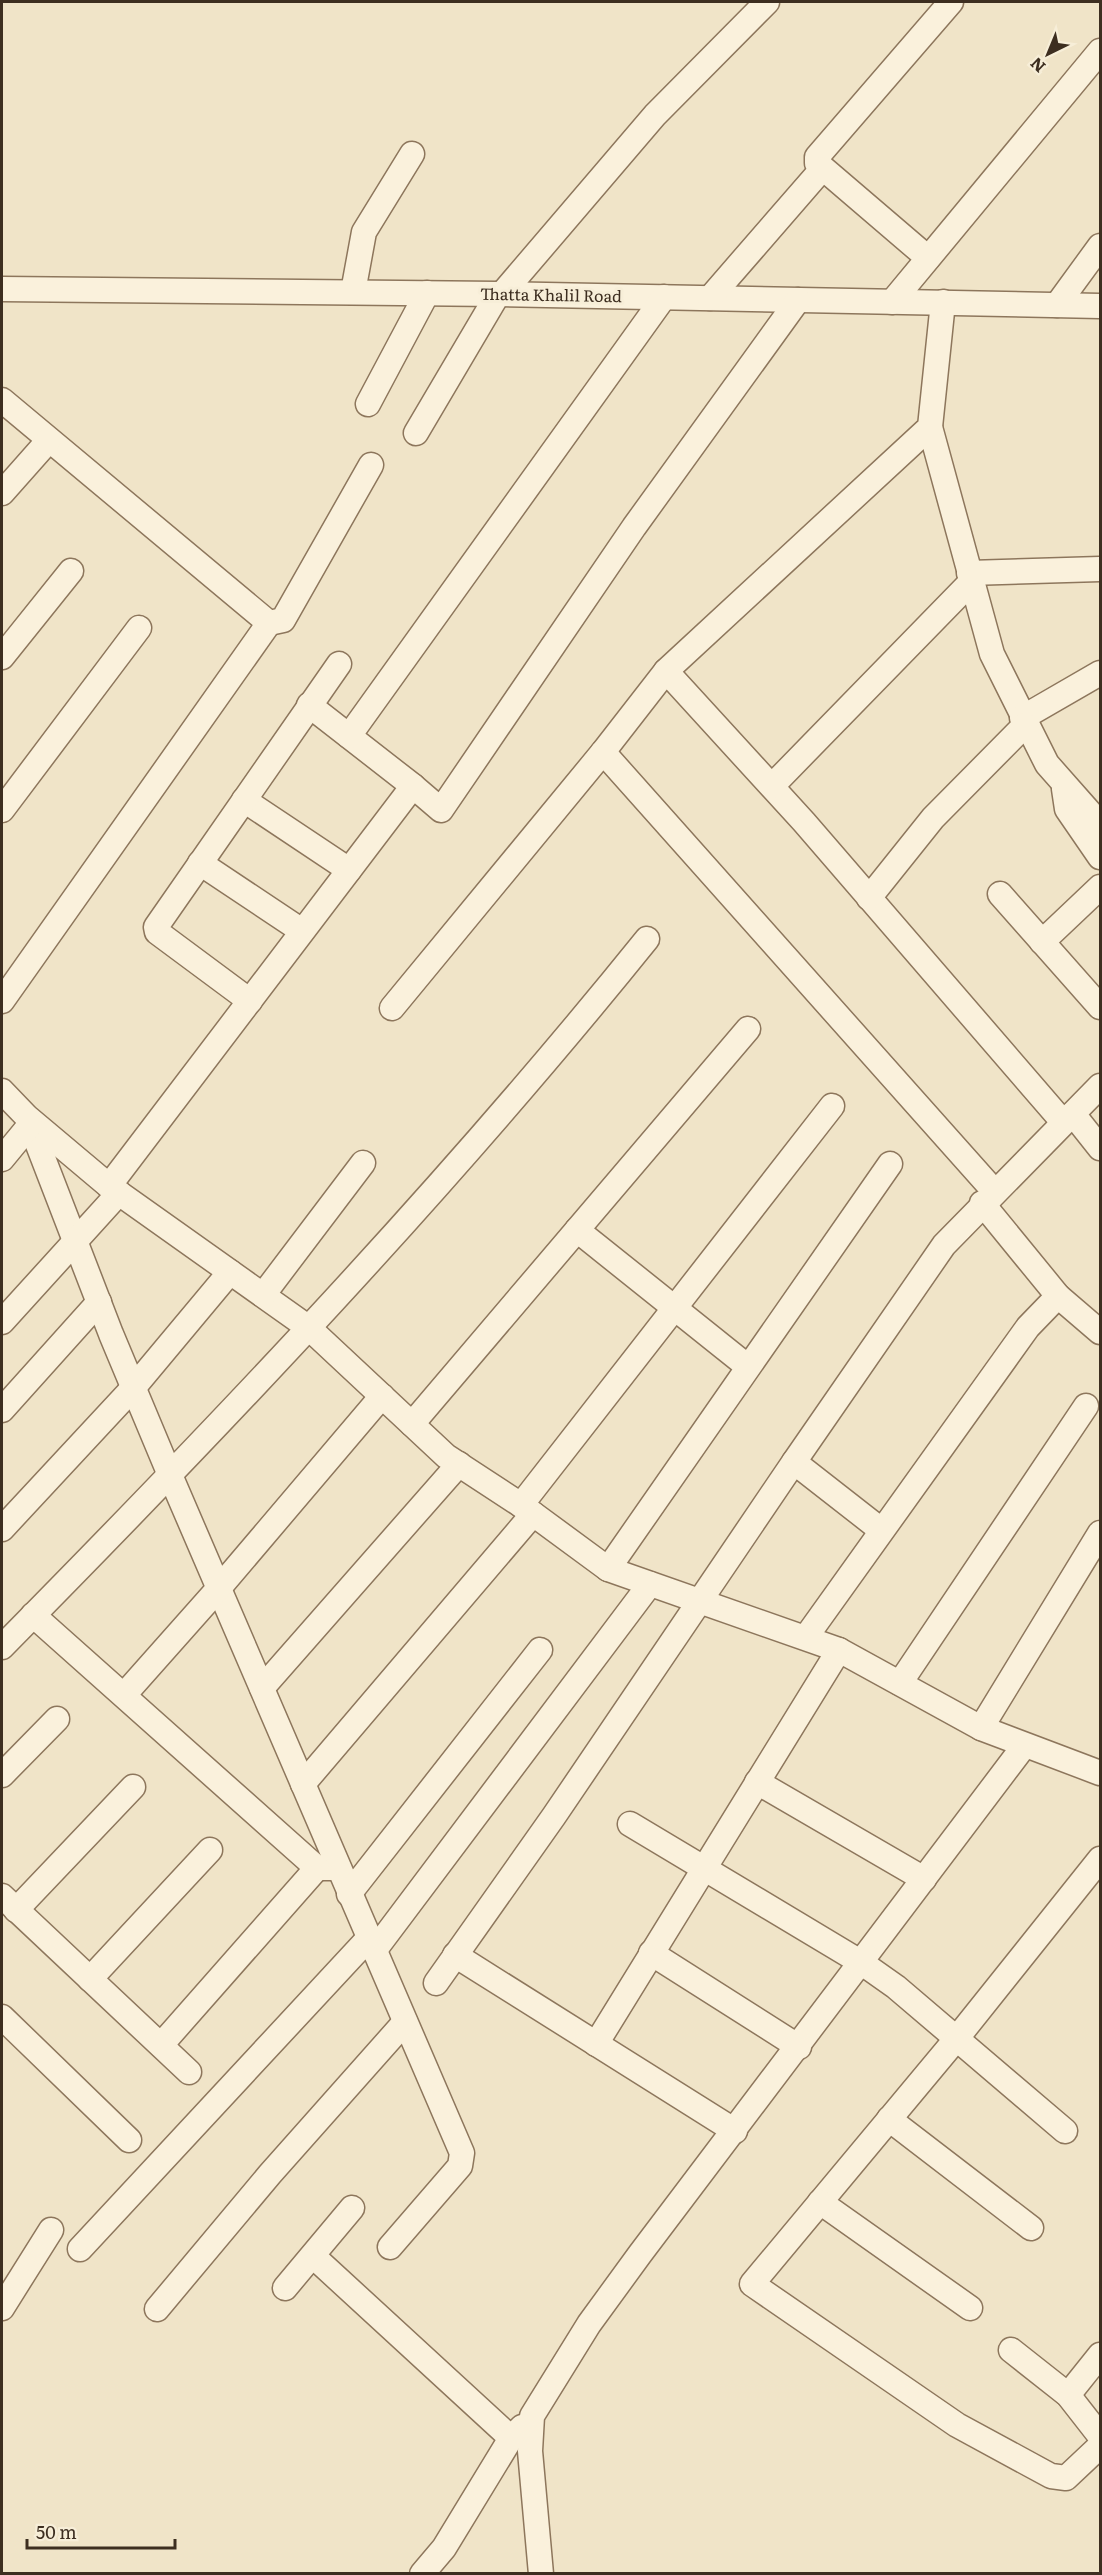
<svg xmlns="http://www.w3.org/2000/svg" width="1102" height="2575" viewBox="0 0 1102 2575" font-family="Literata,serif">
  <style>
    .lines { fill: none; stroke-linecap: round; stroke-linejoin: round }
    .minor-casing { stroke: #8d765c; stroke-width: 27 }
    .minor { stroke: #faf1dc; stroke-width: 24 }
    .labels { text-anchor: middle; stroke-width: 6; stroke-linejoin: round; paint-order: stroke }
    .street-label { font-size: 16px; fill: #3d2e20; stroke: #f7eed8 }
  </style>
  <rect width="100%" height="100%" fill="#f0e4c8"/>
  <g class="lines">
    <g class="minor-casing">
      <g id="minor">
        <polyline points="928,258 817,163 817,157 951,2"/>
        <polyline points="2,289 498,294 1100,306"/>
        <polyline points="353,292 364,232 412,154"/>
        <polyline points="502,294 655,115 767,2"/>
        <polyline points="710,298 822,169"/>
        <polyline points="892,302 1100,51"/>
        <polyline points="1057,305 1100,246"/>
        <polyline points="2,400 269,623 283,620 371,465"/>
        <polyline points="368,404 427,293"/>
        <polyline points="930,427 992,654 1047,764 1100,824"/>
        <polyline points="416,433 498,294"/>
        <polyline points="2,493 49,440"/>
        <polyline points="969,573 1100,569"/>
        <polyline points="2,657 71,571"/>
        <polyline points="666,671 804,822 1063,1122"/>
        <polyline points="309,705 413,786"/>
        <polyline points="1022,718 1100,673"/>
        <polyline points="349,736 664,297"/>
        <polyline points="603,752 994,1191"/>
        <polyline points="772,786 971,582"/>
        <polyline points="1064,789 1067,809 1100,857"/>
        <polyline points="244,800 349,870"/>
        <polyline points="2,810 139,628"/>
        <polyline points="200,863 302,931"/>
        <polyline points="1000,894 1100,1007"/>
        <polyline points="869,898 933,818 1025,725"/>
        <polyline points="1042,942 1100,887"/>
        <polyline points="2,1001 269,623"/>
        <polyline points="250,1001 157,932 156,927 339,664"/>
        <polyline points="392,1008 603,752 666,671 930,427 943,302"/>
        <polyline points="2,1091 27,1117 109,1186 309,1328 446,1456 521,1505 608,1569 839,1650 981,1728 1100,1773"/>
        <polyline points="1073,1114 1100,1148"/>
        <polyline points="28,1119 111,1334 170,1475 462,2153 460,2166 390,2247"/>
        <polyline points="2,1159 30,1125"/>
        <polyline points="109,1186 413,786 441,810 634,527 798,300"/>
        <polyline points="982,1203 1058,1296 1100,1332"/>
        <polyline points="577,1230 747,1366"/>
        <polyline points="263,1295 363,1163"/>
        <polyline points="2,1322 119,1193"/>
        <polyline points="2,1410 99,1302"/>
        <polyline points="412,1424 748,1029"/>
        <polyline points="521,1505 832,1106"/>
        <polyline points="2,1529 134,1387 230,1272"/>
        <polyline points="881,1530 794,1462 944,1245 1100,1086"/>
        <polyline points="608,1569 890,1164"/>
        <polyline points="33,1615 317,1868 338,1868"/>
        <polyline points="806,1637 1028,1327 1058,1296"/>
        <path d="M2,1647c224,-227 445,-460 645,-708"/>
        <polyline points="900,1683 1086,1406"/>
        <polyline points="262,1688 459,1464"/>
        <polyline points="124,1695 219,1588 382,1396"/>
        <polyline points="981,1728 1100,1533"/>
        <polyline points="2,1775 57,1719"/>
        <polyline points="757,1782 924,1879"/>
        <polyline points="303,1784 533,1514"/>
        <polyline points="630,1824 862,1963 896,1987 1065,2131"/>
        <polyline points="1100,1859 957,2038 752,2284 957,2425 1051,2476 1066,2478 1100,2446"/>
        <polyline points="349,1894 540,1650"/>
        <polyline points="2,1896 189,2072"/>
        <polyline points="16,1910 133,1787"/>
        <polyline points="374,1951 650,1584"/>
        <polyline points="651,1953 799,2047"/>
        <polyline points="455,1955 735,2131"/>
        <polyline points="90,1979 210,1850"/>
        <polyline points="436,1983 554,1816 794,1462"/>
        <polyline points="2,2017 129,2140"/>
        <polyline points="596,2044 839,1650"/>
        <polyline points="161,2045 317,1868"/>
        <polyline points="889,2119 1031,2228"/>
        <polyline points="820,2202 970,2308"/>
        <polyline points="80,2249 368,1939"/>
        <polyline points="313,2256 511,2438"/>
        <polyline points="285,2288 352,2208"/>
        <polyline points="2,2308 51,2230"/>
        <polyline points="157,2309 270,2174 405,2022"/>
        <polyline points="1011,2350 1068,2395 1100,2436"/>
        <polyline points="1068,2395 1100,2355"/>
        <polyline points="422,2574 444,2548 511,2438 522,2427"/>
        <polyline points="541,2574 530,2451 532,2416 589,2324 640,2254 1024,1746"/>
      </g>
    </g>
    <use href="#minor" class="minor"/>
  </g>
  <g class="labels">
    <g class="street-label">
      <text transform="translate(551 295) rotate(1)" y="6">Thatta Khalil Road</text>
    </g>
  </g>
  <rect width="1102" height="2575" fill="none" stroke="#3d2e20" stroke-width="6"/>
  <g transform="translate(1048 54) rotate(223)" stroke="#f7eed8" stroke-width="4.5" paint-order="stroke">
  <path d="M0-4.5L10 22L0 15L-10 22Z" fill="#3d2e20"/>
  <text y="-9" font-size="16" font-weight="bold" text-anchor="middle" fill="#3d2e20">N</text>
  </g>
  <path d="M27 2539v9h148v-9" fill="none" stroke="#3d2e20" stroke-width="3"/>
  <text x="36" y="2539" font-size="18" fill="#3d2e20" stroke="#f7eed8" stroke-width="4.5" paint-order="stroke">50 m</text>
</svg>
